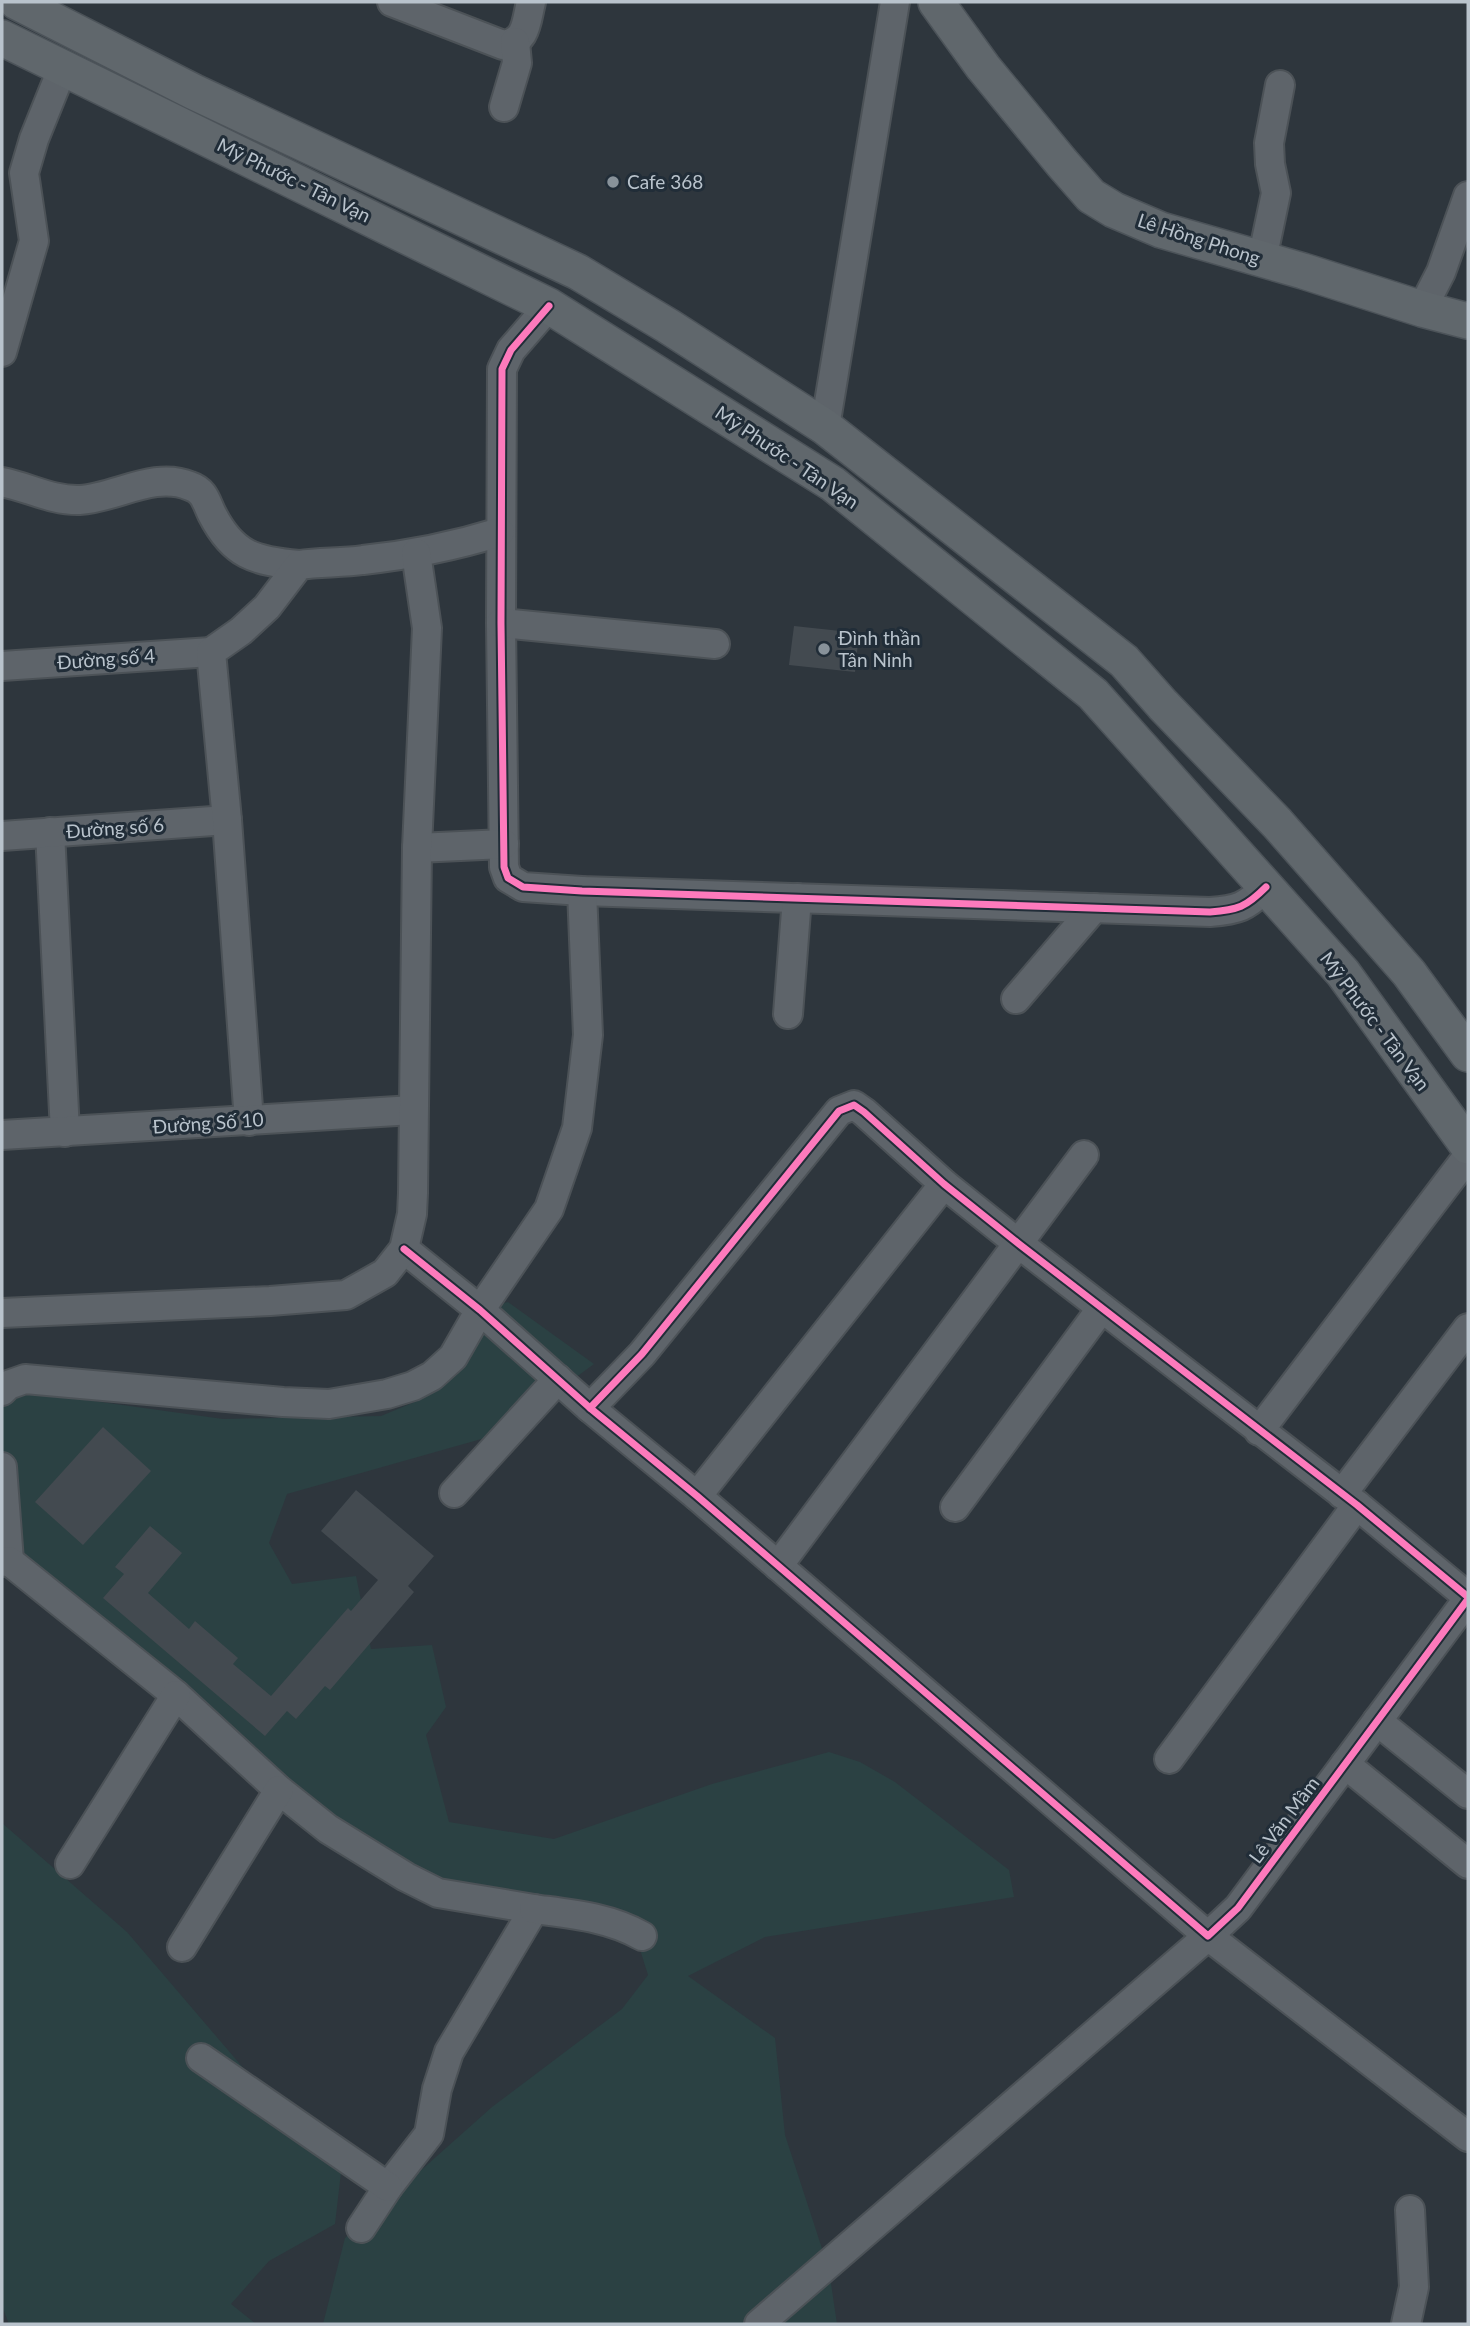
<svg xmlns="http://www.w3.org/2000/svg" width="1470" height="2326" viewBox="0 0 1470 2326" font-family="Lato,sans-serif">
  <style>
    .green { fill: #2b4143 }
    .building { fill: #434a50 }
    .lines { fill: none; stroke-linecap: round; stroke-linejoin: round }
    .minor-casing { stroke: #4c5257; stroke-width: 32 }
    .major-casing { stroke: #4c5359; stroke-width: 38 }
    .minor { stroke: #5e646a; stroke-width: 28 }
    .major { stroke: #60676c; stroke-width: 35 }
    .cycleway-casing { stroke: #212d38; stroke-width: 11 }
    .cycleway { stroke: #fd7abc; stroke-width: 7 }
    .poi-dot { fill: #88929a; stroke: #212d38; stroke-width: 2.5 }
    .labels { text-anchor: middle; stroke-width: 6; stroke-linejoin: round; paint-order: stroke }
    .street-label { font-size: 19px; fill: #b9c3cc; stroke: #212d38 }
    .poi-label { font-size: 19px; fill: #b9c3cc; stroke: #212d38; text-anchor: start }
  </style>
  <rect width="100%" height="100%" fill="#2e363d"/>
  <g class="green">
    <polygon points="508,1302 594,1364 499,1434 287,1494 269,1543 292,1584 356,1576 371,1649 432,1645 446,1707 426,1735 449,1822 554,1839 712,1784 829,1752 860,1762 895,1782 1009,1870 1014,1897 765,1937 688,1976 775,2038 785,2135 829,2270 837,2324 323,2324 345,2238 492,2107 622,2009 648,1975 632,1924 426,1890 9,1561 2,1481 2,1400 36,1393 223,1419 381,1416 417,1401 480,1310"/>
    <polygon points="2,1823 127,1932 251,2077 343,2155 335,2224 269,2261 231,2304 256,2324 9,2324 2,2306"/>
  </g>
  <g class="building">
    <polygon points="794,626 859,633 855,672 789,665"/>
    <polygon points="103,1427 151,1471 83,1545 35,1502"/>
    <polygon points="356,1490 434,1556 408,1586 414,1592 330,1690 325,1686 296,1719 287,1711 265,1736 103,1598 124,1574 115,1567 150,1526 182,1553 148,1593 189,1629 195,1621 238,1658 233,1664 271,1696 348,1608 351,1611 378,1580 321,1531"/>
  </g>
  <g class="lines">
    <g class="minor-casing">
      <g id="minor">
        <path d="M392,2l111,43c24,-3 23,-23 28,-43"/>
        <polyline points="504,107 517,63 515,42"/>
        <polyline points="1262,260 1276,193 1270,164 1269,143 1280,85"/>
        <path d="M549,306l-38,44 -9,19 -1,254 3,244 4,11 15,9 59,4 628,21c28,-2 36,-5 56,-25"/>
        <polyline points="1422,309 1441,272 1468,196"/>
        <polyline points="2,352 34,241 24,173 34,139 63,67"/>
        <polyline points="825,427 895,2"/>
        <path d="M2,482c26,5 50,19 78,18 36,-2 74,-29 110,-14 15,5 16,16 22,28 21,41 42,47 87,51"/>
        <polyline points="501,623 715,644"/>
        <polyline points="2,666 211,652"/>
        <polyline points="50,832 65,1132"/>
        <polyline points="2,836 227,820"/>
        <polyline points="417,848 504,844"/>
        <polyline points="1016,999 1094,908"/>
        <polyline points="788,1014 797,898"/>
        <path d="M249,1121l-22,-301 -16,-168 30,-21 26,-24 32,-42c21,-3 43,-2 64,-5 47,-5 92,-14 137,-28"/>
        <polyline points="2,1135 413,1110"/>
        <polyline points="404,1249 480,1310 590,1408 697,1496 1208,1936 1238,1908 1468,1599"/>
        <polyline points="2,1313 270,1301 346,1295 385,1273 404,1249 412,1214 413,1193 417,848 427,628 416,553"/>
        <polyline points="2,1391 8,1385 25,1379 283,1402 329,1404 387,1394 413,1386 432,1376 453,1357 480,1310 549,1209 577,1128 588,1035 582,891"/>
        <polyline points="590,1408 642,1354 839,1111 854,1105 864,1112 944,1184 1019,1244 1357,1505 1468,1597"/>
        <polyline points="1259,1431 1468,1156"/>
        <polyline points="2,1467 9,1561"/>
        <polyline points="454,1493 558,1379"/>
        <polyline points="1342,1494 1468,1328"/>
        <polyline points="697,1496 944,1184"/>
        <polyline points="955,1507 1101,1309"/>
        <polyline points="2,1562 9,1561 176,1695 279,1790 328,1829 406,1877 438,1893 534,1909 449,2052 437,2089 429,2134 388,2187 361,2228"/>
        <polyline points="778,1566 1084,1155"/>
        <polyline points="1377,1721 1468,1794"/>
        <polyline points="1169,1759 1357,1505"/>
        <polyline points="1345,1764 1468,1864"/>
        <polyline points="70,1864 176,1695"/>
        <path d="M534,1909c37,5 75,8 108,27"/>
        <polyline points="182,1947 279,1790"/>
        <polyline points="201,2058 388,2187"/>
        <polyline points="759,2324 1208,1936 1468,2137"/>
        <polyline points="1406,2324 1414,2287 1410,2210"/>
      </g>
    </g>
    <g class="major-casing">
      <g id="major">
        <polyline points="17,2 194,92 578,272 668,326 825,427 1124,661 1163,705 1277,823 1409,973 1468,1054"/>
        <polyline points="936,2 983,67 1062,163 1091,196 1114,210 1161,230 1303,271 1422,309 1468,321"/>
        <polyline points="2,38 549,306 833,484 1093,694 1343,973 1468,1146"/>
      </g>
    </g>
    <use href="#minor" class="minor"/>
    <use href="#major" class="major"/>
    <g class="cycleway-casing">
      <g id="cycleway">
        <path d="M549,306l-38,44 -9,19 -1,254 3,244 4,11 15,9 59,4 628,21c28,-2 36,-5 56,-25"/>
        <polyline points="404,1249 480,1310 590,1408 697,1496 1208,1936 1238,1908 1468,1599"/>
        <polyline points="590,1408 642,1354 839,1111 854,1105 864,1112 944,1184 1019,1244 1357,1505 1468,1597"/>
      </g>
    </g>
    <use href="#cycleway" class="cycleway"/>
  </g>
  <g class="poi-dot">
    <circle cx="613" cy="182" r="7"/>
    <circle cx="824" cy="649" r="7"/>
  </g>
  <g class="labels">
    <g class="street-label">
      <text transform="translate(294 180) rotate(26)" y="7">Mỹ Phước - Tân Vạn</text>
      <text transform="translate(1199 239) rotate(18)" y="7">Lê Hồng Phong</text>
      <text transform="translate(787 457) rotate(34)" y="7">Mỹ Phước - Tân Vạn</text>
      <text transform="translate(106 659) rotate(-4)" y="7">Đường số 4</text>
      <text transform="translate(115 828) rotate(-4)" y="7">Đường số 6</text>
      <text transform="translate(1375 1021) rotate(53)" y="7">Mỹ Phước - Tân Vạn</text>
      <text transform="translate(208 1123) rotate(-4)" y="7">Đường Số 10</text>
      <text transform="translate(1284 1820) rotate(-53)" y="7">Lê Văn Mầm</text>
    </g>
    <g class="poi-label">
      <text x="627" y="189">Cafe 368</text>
      <text x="838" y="645">Đình thần<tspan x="838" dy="22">Tân Ninh</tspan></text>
    </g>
  </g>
  <rect width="1470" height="2326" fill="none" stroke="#b9c3cc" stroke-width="7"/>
</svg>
